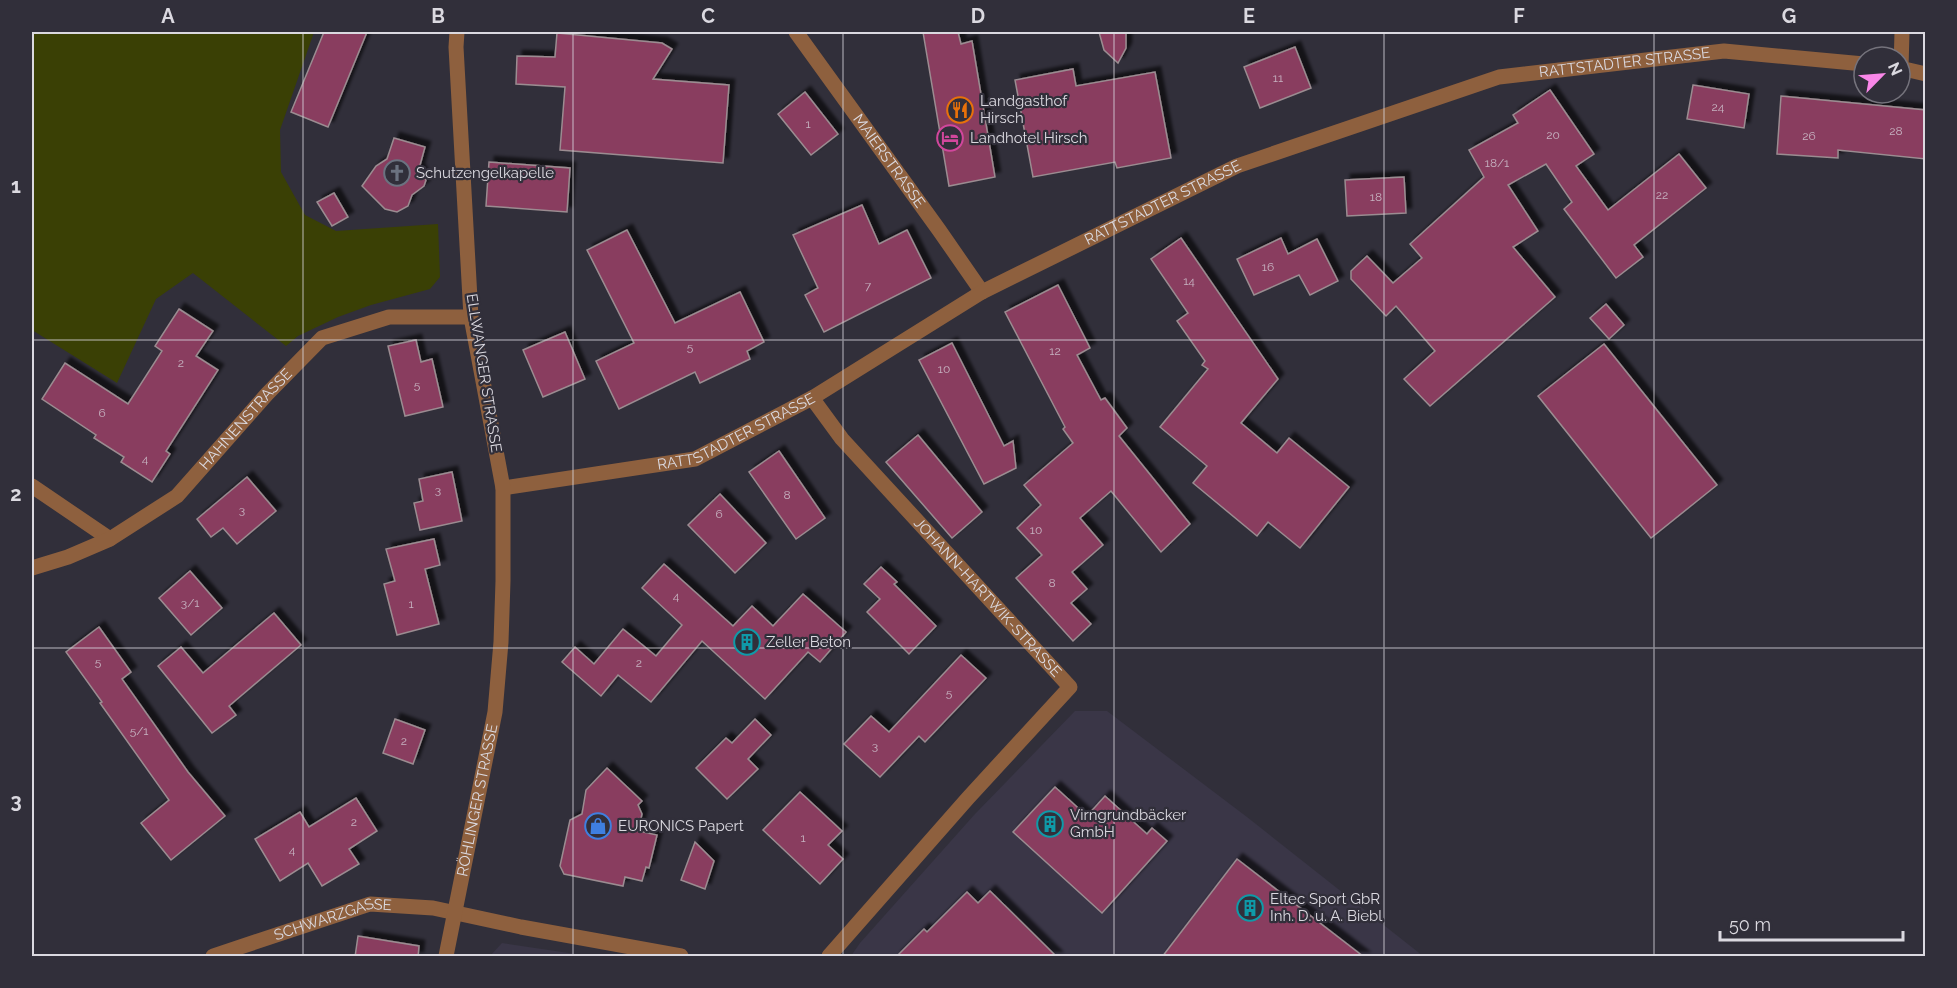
<svg xmlns="http://www.w3.org/2000/svg" width="1957" height="988" viewBox="0 0 1957 988" font-family="Raleway,sans-serif">
  <style>
    .built { fill: #3a3647 }
    .green { fill: #3a4005 }
    .building { fill: #893c5e; stroke: #9b8c91; stroke-width: 1.5; filter: url(#shadow) }
    .lines { fill: none; stroke-linecap: round; stroke-linejoin: round }
    .minor { stroke: #8e603e; stroke-width: 15 }
    .grid { fill: none; stroke: #dbd9e0; stroke-width: 1.5; stroke-opacity: 0.55 }
    .labels { text-anchor: middle; stroke-width: 4.5; stroke-linejoin: round; paint-order: stroke }
    .number-label { font-size: 12px; fill: #c6b2c0 }
    .street-label { font-size: 15px; fill: #dbd9e0; stroke: #312f3a }
    .poi-label { font-size: 15px; fill: #dbd9e0; stroke: #312f3a; text-anchor: start }
    .neatline { fill: none; stroke: #dbd9e0; stroke-width: 2 }
    .grid-label { font-size: 20px; text-anchor: middle; font-weight: bold; fill: #dbd9e0 }
  </style>
  <defs>
    <filter id="shadow"><feDropShadow dx="5.5" dy="-5.5" stdDeviation="1.5" flood-color="#0009"/></filter>
  </defs>
  <rect width="100%" height="100%" fill="#312f3a"/>
  <g class="built">
    <polygon points="1075,711 1107,711 1247,817 1423,956 851,956 860,943 975,814"/>
    <polygon points="502,943 589,956 490,956"/>
  </g>
  <polygon class="green" points="32,32 314,32 280,130 281,172 305,215 336,231 438,224 440,277 430,289 371,305 338,317 298,336 286,346 193,273 156,299 117,383 32,330"/>
  <g class="building">
    <polygon points="324,32 367,32 328,127 291,112"/>
    <polygon points="923,32 958,32 961,44 972,41 995,177 949,186"/>
    <polygon points="1099,32 1126,32 1126,48 1118,63 1104,50"/>
    <polygon points="557,33 662,43 672,49 653,79 729,85 723,163 560,150 565,87 516,84 517,56 555,57"/>
    <polygon points="1295,47 1311,88 1260,108 1244,67"/>
    <polygon points="1073,69 1076,86 1155,72 1171,158 1117,168 1115,162 1033,177 1015,80"/>
    <polygon points="1693,85 1749,94 1744,128 1687,119"/>
    <polygon points="1550,90 1594,154 1576,166 1608,210 1679,154 1706,188 1634,245 1643,257 1616,278 1564,209 1572,202 1546,164 1508,185 1538,231 1513,247 1555,297 1430,406 1404,379 1435,351 1396,306 1386,316 1351,279 1351,271 1367,256 1393,283 1422,258 1410,244 1484,177 1469,150 1518,123 1513,115"/>
    <polygon points="805,92 838,134 811,155 778,114"/>
    <polygon points="1781,96 1926,110 1926,159 1838,150 1838,158 1777,154"/>
    <polygon points="394,138 425,147 419,169 426,180 424,186 412,195 408,206 397,212 385,209 362,186 376,166 387,159"/>
    <polygon points="489,162 570,168 567,212 486,206"/>
    <polygon points="1404,177 1406,213 1347,216 1345,180"/>
    <polygon points="334,193 348,217 332,226 317,202"/>
    <polygon points="862,205 879,244 907,230 931,278 824,332 805,295 818,288 793,235"/>
    <polygon points="627,230 675,323 740,292 764,342 747,351 750,359 700,383 695,372 619,409 596,361 634,343 587,250"/>
    <polygon points="1181,238 1278,379 1241,423 1277,453 1289,438 1349,487 1300,548 1268,522 1257,536 1193,483 1207,466 1160,427 1208,369 1202,365 1205,361 1177,321 1188,313 1151,259"/>
    <polygon points="1281,238 1288,254 1317,239 1338,281 1310,295 1299,275 1254,295 1237,259"/>
    <polygon points="1058,285 1090,348 1077,355 1101,400 1105,398 1127,428 1119,436 1190,524 1161,552 1111,491 1080,518 1103,545 1072,572 1087,589 1071,603 1091,624 1073,641 1016,578 1042,555 1017,528 1041,505 1024,485 1073,443 1063,429 1065,427 1005,312"/>
    <polygon points="1606,304 1624,325 1609,339 1590,318"/>
    <polygon points="179,309 213,331 196,356 218,370 166,451 170,454 152,482 121,462 124,457 94,438 96,435 42,399 65,363 128,404 162,351 155,346"/>
    <polygon points="565,332 585,379 543,397 523,350"/>
    <polygon points="416,340 421,362 432,359 443,407 405,416 388,346"/>
    <polygon points="952,343 1004,446 1013,441 1016,468 984,484 919,360"/>
    <polygon points="1604,344 1717,485 1651,538 1538,396"/>
    <polygon points="918,435 982,512 952,538 886,462"/>
    <polygon points="779,451 825,518 796,539 749,472"/>
    <polygon points="452,472 462,521 420,530 414,503 423,501 419,479"/>
    <polygon points="247,477 276,511 237,544 223,528 211,537 197,519"/>
    <polygon points="720,494 766,543 735,573 688,525"/>
    <polygon points="434,539 440,565 425,569 439,624 397,635 384,584 395,581 386,549"/>
    <polygon points="664,564 733,626 752,606 773,626 803,594 846,632 820,662 808,652 765,699 702,641 651,702 618,675 601,696 562,662 575,647 594,664 623,629 656,656 682,625 642,588"/>
    <polygon points="881,567 897,582 894,584 936,626 909,654 867,612 880,599 864,584"/>
    <polygon points="190,571 222,608 191,635 159,598"/>
    <polygon points="274,613 301,645 229,706 236,715 212,733 158,666 181,647 203,673"/>
    <polygon points="99,627 131,672 122,679 188,772 225,816 171,860 141,823 169,800 100,703 102,702 66,652"/>
    <polygon points="961,655 986,678 925,742 919,736 880,777 844,744 871,716 889,732"/>
    <polygon points="395,719 425,730 413,764 383,753"/>
    <polygon points="755,719 771,735 748,759 758,769 727,799 696,768 726,738 732,743"/>
    <polygon points="607,768 642,801 638,805 642,814 638,831 657,835 649,868 646,867 642,881 625,877 623,886 564,874 560,866 570,820 582,814 586,790"/>
    <polygon points="1055,787 1087,816 1105,796 1147,834 1152,828 1167,841 1102,913 1013,832"/>
    <polygon points="800,792 842,831 828,845 843,859 820,884 763,830"/>
    <polygon points="356,798 377,831 349,849 359,864 322,886 308,863 280,881 255,839 300,812 309,827"/>
    <polygon points="695,842 714,861 705,889 681,880"/>
    <polygon points="1237,859 1364,957 1162,957"/>
    <polygon points="990,891 1057,957 896,957 924,929 927,932 967,892 978,903"/>
    <polygon points="358,936 419,946 418,957 355,957"/>
  </g>
  <g class="lines">
    <g class="minor">
      <path id="s1" d="M796,32l143,198 43,62"/>
      <polyline points="1900,68 1926,74"/>
      <polyline points="1901,68 1902,32"/>
      <path id="s2" d="M812,398l30,41 228,248 -102,111 -139,158"/>
      <polyline points="32,486 110,539"/>
      <path id="s3" d="M503,488l192,-29 117,-61 170,-106 255,-126 262,-89 225,-26 140,13"/>
      <path id="s4" d="M32,568l36,-11 42,-18 67,-43 90,-102 55,-56 67,-21h82"/>
      <path id="s5" d="M213,956l157,-52 63,4 88,19 160,29"/>
      <path id="s6" d="M446,956l49,-244 6,-70 2,-61v-93l-32,-171 -15,-270 1,-15"/>
    </g>
  </g>
  <path class="grid" d="M303,32v924M573,32v924M843,32v924M1114,32v924M1384,32v924M1654,32v924M32,340h1894M32,648h1894"/>
  <defs>
    <g id="restaurant-ring" transform="scale(1.35)"><circle r="9.5" fill="#312f3a" stroke="#e8710a" stroke-width="1.5"/><path d="M-5-6h1v4h1v-4h1v4h1v-4h1v5L-1.5 .5V6h-2V.5L-5-1ZM5-6V6H3V1.5H1.5Q1.5-4 5-6Z" fill="#e8710a"/></g>
    <g id="hotel-ring" transform="scale(1.35)"><circle r="9.5" fill="#312f3a" stroke="#d1479c" stroke-width="1.5"/><path d="M-6-4.5h1.5V1H6V5H4.5V3h-9V5H-6ZM-4 0a1.8 1.8 0 1 1 3.6 0ZM.5 0V-2.5h3Q6-2.5 6 0Z" fill="#d1479c"/></g>
    <g id="church-ring" transform="scale(1.35)"><circle r="9.5" fill="#312f3a" stroke="#6b7280" stroke-width="1.5"/><path d="M-1.2-6h2.4v3.5h3.3v2.4h-3.3V6h-2.4V-.1h-3.3v-2.4h3.3Z" fill="#6b7280"/></g>
    <g id="building-ring" transform="scale(1.35)"><circle r="9.5" fill="#312f3a" stroke="#0f9aa8" stroke-width="1.5"/><path d="M-4-6H4V6H1V3H-1V6H-4ZM-2.5-4.3h1.7v1.8h-1.7ZM.8-4.3h1.7v1.8H.8ZM-2.5-1h1.7V.8h-1.7ZM.8-1h1.7V.8H.8Z" fill="#0f9aa8"/></g>
    <g id="shop-ring" transform="scale(1.35)"><circle r="9.5" fill="#312f3a" stroke="#3f7fe0" stroke-width="1.5"/><path d="M-5-2.5h2.3a2.7 3.5 0 0 1 5.4 0H5L5.5 6h-11ZM-1.5-2.5h3a1.5 2.3 0 0 0-3 0Z" fill="#3f7fe0"/></g>
  </defs>
  <g fill-rule="evenodd">
    <use href="#restaurant-ring" x="960" y="110"/>
    <use href="#hotel-ring" x="950" y="138"/>
    <use href="#church-ring" x="397" y="173"/>
    <use href="#building-ring" x="747" y="642"/>
    <use href="#building-ring" x="1050" y="824"/>
    <use href="#shop-ring" x="598" y="826"/>
    <use href="#building-ring" x="1250" y="908"/>
  </g>
  <g class="labels">
    <g class="number-label">
      <text x="1278" y="82">11</text>
      <text x="1718" y="111">24</text>
      <text x="808" y="128">1</text>
      <text x="1896" y="135">28</text>
      <text x="1553" y="139">20</text>
      <text x="1809" y="140">26</text>
      <text x="1497" y="167">18/1</text>
      <text x="1662" y="199">22</text>
      <text x="1376" y="201">18</text>
      <text x="1268" y="271">16</text>
      <text x="1189" y="285">14</text>
      <text x="868" y="290">7</text>
      <text x="690" y="351">5</text>
      <text x="1055" y="355">12</text>
      <text x="181" y="367">2</text>
      <text x="944" y="373">10</text>
      <text x="417" y="389">5</text>
      <text x="102" y="417">6</text>
      <text x="145" y="463">4</text>
      <text x="438" y="494">3</text>
      <text x="787" y="499">8</text>
      <text x="242" y="514">3</text>
      <text x="719" y="518">6</text>
      <text x="1036" y="534">10</text>
      <text x="1052" y="587">8</text>
      <text x="676" y="600">4</text>
      <text x="190" y="607">3/1</text>
      <text x="411" y="608">1</text>
      <text x="98" y="666">5</text>
      <text x="639" y="667">2</text>
      <text x="949" y="697">5</text>
      <text x="139" y="735">5/1</text>
      <text x="404" y="745">2</text>
      <text x="875" y="750">3</text>
      <text x="354" y="826">2</text>
      <text x="803" y="842">1</text>
      <text x="292" y="854">4</text>
    </g>
    <g class="street-label">
      <text dy="5" stroke="none"><textPath href="#s3" startOffset="1214">RATTSTADTER STRASSE</textPath></text>
      <text dy="5" stroke="none"><textPath href="#s1" startOffset="159">MAIERSTRASSE</textPath></text>
      <text dy="5" stroke="none"><textPath href="#s3" startOffset="728">RATTSTADTER STRASSE</textPath></text>
      <text transform="translate(484 373) rotate(81)" y="5">ELLWANGER STRASSE</text>
      <text dy="5" stroke="none"><textPath href="#s4" startOffset="266">HAHNENSTRASSE</textPath></text>
      <text dy="5" stroke="none"><textPath href="#s3" startOffset="242">RATTSTADTER STRASSE</textPath></text>
      <text dy="5" stroke="none"><textPath href="#s2" startOffset="266">JOHANN-HARTWIK-STRASSE</textPath></text>
      <text dy="5" stroke="none"><textPath href="#s6" startOffset="159">RÖHLINGER STRASSE</textPath></text>
      <text dy="5" stroke="none"><textPath href="#s5" startOffset="126">SCHWARZGASSE</textPath></text>
    </g>
    <g class="poi-label">
      <text x="980" y="106">Landgasthof<tspan x="980" dy="17">Hirsch</tspan></text>
      <text x="970" y="143">Landhotel Hirsch</text>
      <text x="416" y="178">Schutzengelkapelle</text>
      <text x="766" y="647">Zeller Beton</text>
      <text x="1070" y="820">Virngrundbäcker<tspan x="1070" dy="17">GmbH</tspan></text>
      <text x="618" y="831">EURONICS Papert</text>
      <text x="1270" y="904">Eltec Sport GbR<tspan x="1270" dy="17">Inh. D. u. A. Biebl</tspan></text>
    </g>
  </g>
  <rect width="1957" height="988" fill="none" stroke="#312f3a" stroke-width="66"/>
  <g transform="translate(1882 75) rotate(65)"><circle r="28" fill="#312f3a" stroke="#75737c" stroke-width="1.5"/>
  <path d="M0-4.5L10 22L0 15L-10 22Z" fill="#f987e8"/>
  <text y="-9" font-size="16" font-weight="bold" text-anchor="middle" fill="#dbd9e0">N</text>
  </g>
  <path d="M1720 931v9h183v-9" fill="none" stroke="#dbd9e0" stroke-width="3"/>
  <text x="1729" y="931" font-size="18" fill="#dbd9e0" stroke="#312f3a" stroke-width="4.5" paint-order="stroke">50 m</text>
  <rect x="33" y="33" width="1891" height="922" class="neatline"/>
  <g class="grid-label">
    <text x="168" y="23">A</text>
    <text x="438" y="23">B</text>
    <text x="708" y="23">C</text>
    <text x="978" y="23">D</text>
    <text x="1249" y="23">E</text>
    <text x="1519" y="23">F</text>
    <text x="1789" y="23">G</text>
    <text x="16" y="193">1</text>
    <text x="16" y="501">2</text>
    <text x="16" y="808">3</text>
  </g>
</svg>
